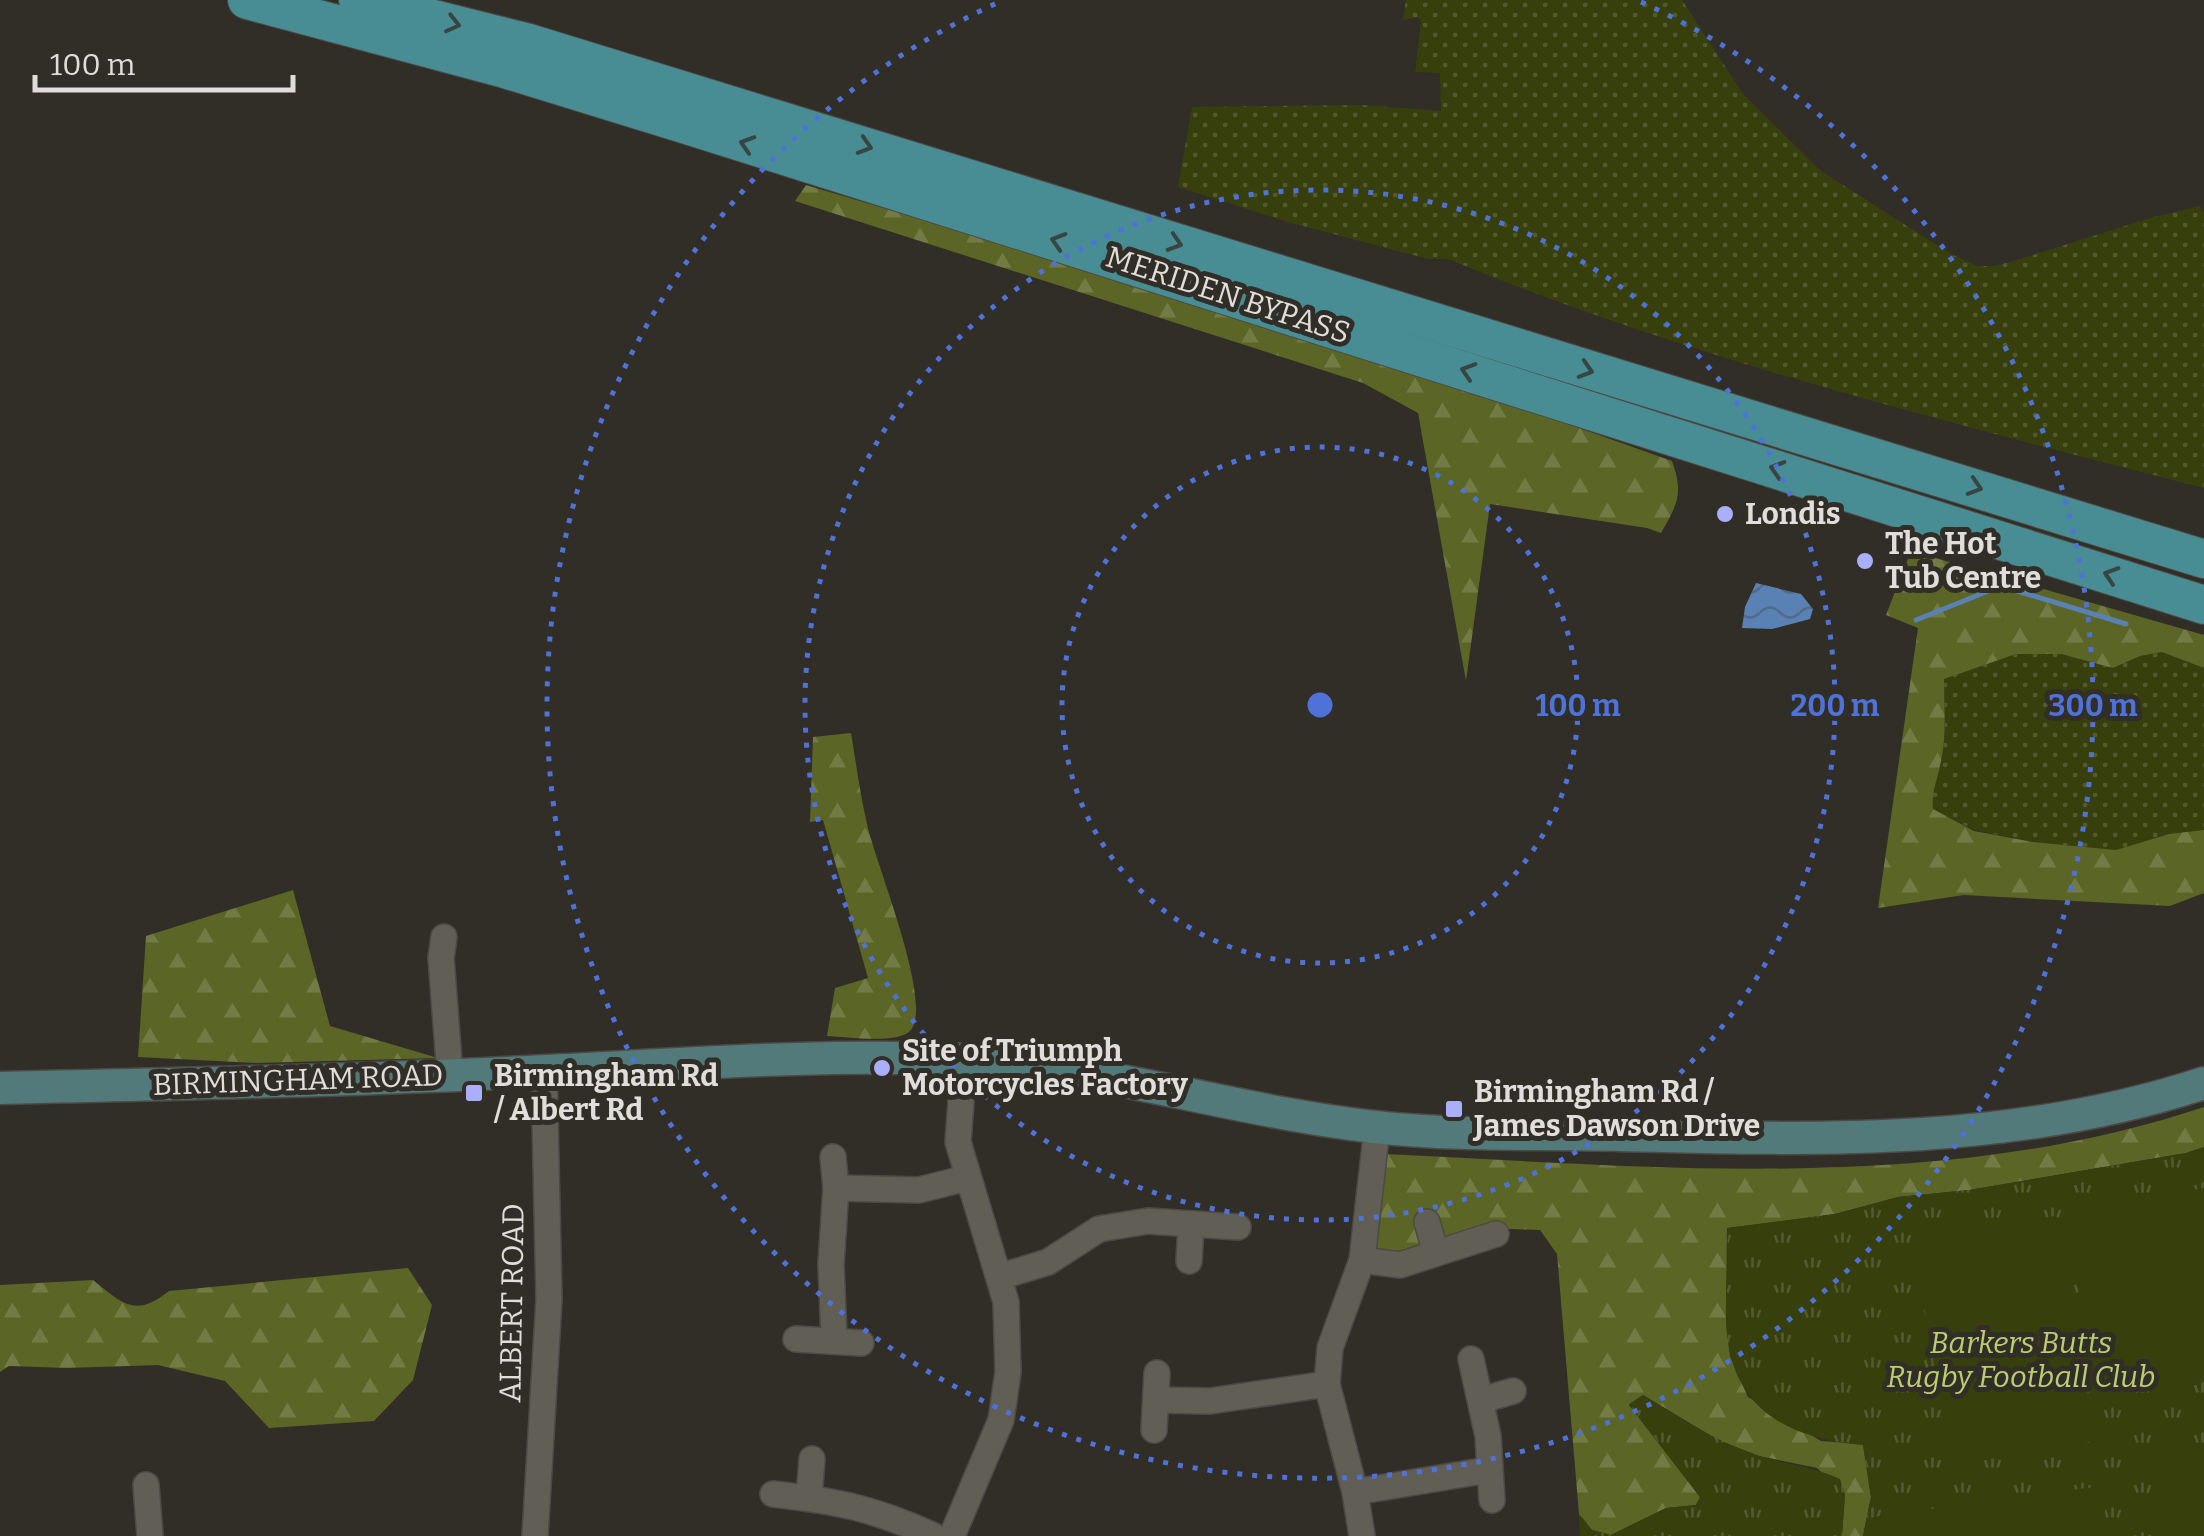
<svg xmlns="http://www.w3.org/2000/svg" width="2204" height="1536" viewBox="0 0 2204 1536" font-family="Bitter,serif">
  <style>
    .grass { fill: url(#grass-dots) }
    .forest { fill: url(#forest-firs) }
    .park { fill: url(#park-tufts) }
    .pitch { fill: #373f0c }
    .water { fill: url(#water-waves) }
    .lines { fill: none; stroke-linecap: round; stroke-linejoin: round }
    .stream { stroke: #5a81b3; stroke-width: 5 }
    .minor-casing { stroke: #4d4a45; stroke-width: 28 }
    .major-casing { stroke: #4d4a45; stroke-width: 35 }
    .highway-casing { stroke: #4d4a45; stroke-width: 40 }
    .minor { stroke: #615e56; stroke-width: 25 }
    .major { stroke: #527a7b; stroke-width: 32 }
    .highway { stroke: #488d94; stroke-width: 38 }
    .oneway { stroke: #374642 }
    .ring { fill: none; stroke: #4e72d8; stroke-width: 5; stroke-dasharray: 5 10 }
    .poi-dot { fill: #aaaffb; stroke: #312e27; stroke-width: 4 }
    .labels { text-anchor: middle; stroke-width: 10; stroke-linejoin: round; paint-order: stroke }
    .street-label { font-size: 30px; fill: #e0deda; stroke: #312e27 }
    .poi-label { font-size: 30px; font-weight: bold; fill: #e0deda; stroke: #312e27; text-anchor: start }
    .park-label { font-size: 30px; font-style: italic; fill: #bccd71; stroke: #312e27 }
    .centre { fill: #4e72d8; stroke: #312e27; stroke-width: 5 }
    .ring-label { font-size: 30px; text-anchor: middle; font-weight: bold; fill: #4e72d8; stroke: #312e27; stroke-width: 10; stroke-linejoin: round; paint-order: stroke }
  </style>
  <defs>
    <pattern id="grass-dots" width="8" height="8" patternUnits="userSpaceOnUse" patternTransform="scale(2.5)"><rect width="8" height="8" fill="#373f0c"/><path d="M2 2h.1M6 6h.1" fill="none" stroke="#545a2f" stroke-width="1.8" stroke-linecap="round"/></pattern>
    <pattern id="forest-firs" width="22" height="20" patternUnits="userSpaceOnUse" patternTransform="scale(2.5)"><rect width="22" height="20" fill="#5b6525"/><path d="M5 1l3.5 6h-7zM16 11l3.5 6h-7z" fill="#727b44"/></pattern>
    <pattern id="park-tufts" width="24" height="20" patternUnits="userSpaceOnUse" patternTransform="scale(2.5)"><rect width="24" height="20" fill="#373f0c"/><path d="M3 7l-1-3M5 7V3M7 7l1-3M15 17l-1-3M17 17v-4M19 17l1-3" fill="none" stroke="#545a2f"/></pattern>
    <pattern id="water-waves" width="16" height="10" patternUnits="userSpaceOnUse" patternTransform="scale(2.5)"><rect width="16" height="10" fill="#5a81b3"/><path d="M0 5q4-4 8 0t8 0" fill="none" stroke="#526b8b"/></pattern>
  </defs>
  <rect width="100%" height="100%" fill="#312e27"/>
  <g class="grass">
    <path d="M1406,0h276l61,94 78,77 130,83 26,12h17l20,-5 136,-43 50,-12 4,7v275c-255,-66 -512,-128 -756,-229h-20l-140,-37 -110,-35 14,-80 171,-2 78,6 -1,-38 -25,-1 6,-49 -2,-6 -16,3z"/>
    <path d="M2162,652l42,16v162l-35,4 -52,16 -84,-8 -59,-12 -42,-21c-1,-18 6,-30 9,-48 6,-27 4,-55 2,-82l73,-25h45l52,14 27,-12z"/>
  </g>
  <g class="forest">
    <path d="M806,185l385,114 296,96 185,66c12,33 5,44 -11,72l-14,-5 -157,-24 -24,177 -48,-268 -55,-30 -568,-182z"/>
    <path d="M1911,551l293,84v33l-42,-16 -22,4 -27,12 -52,-14h-45l-72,25c0,27 3,55 -3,82 -3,18 -10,30 -8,48l41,22 59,11 83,8 53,-16 35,-4v63l-34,13 -206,-11 -86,13 40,-280 -32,-13z"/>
    <path d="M851,733c5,30 9,61 16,91 8,38 68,181 43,207 -12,13 -64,6 -83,5l8,-48 33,-10 -45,-158 -13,2 3,-85z"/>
    <polygon points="293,890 330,1026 438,1058 257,1063 138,1057 146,936"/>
    <path d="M2204,1107v40l-18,6 -217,37 -71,7 -63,17 -108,14 -1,92 4,36 18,41 73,44 42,3 8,53 -8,39h-21l3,-42 -28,-26 -58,-12 -41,-16 -75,-45 -14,10 71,92 -4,8 -30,3 -55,27 -19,-5 -13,-16 -22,-260 -17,-24 -60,-2 -68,22 -36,2 9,-98c273,13 555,41 819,-47z"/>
    <path d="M408,1268l24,37 -19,75 -39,41 -105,7 -44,-47 -67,-16 -91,3 -58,-2 -9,6v-87l93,-5c30,24 42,38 76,11z"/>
  </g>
  <g class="park">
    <path d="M2204,1147v389h-341l8,-39 -8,-52c-79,-7 -134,-38 -137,-124 -1,-31 3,-62 1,-93l108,-14 63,-17 71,-7 217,-37z"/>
    <path d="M1643,1395c36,22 72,46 113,60 28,9 57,11 84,24l5,15 -3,42h-262l-1,-22 13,16 19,5 55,-27 30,-3 4,-8 -71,-93z"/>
  </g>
  <g class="pitch">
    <polygon points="2204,1188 2204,1367 2095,1384 2067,1209"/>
    <polygon points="2055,1216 2093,1441 1951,1466 1913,1240"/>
    <polygon points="2204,1445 2204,1536 2164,1536 2150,1454"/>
    <polygon points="2102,1486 2108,1536 1875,1536 1873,1517"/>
  </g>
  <polygon class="water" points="1756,583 1801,594 1813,609 1810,619 1772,629 1742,628 1745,607"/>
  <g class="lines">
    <polyline class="stream" points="1916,620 2001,586 2126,624"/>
    <g class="minor-casing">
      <g id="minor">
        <polyline points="444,937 441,958 450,1075"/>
        <polyline points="833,1157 836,1188 831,1264 834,1339"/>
        <polyline points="836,1188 919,1190 967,1178"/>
        <polyline points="1427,1222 1436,1253"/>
        <polyline points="1362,1260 1400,1265 1496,1234"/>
        <polyline points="1189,1261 1191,1224"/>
        <polyline points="999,1277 1048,1262 1099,1229 1148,1221 1238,1227"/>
        <polyline points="796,1339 861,1343"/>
        <polyline points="1471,1359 1488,1436 1492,1500"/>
        <polyline points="1158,1400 1210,1401 1327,1384"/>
        <polyline points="1482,1400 1513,1391"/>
        <polyline points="1154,1430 1157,1373"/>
        <polyline points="146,1485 150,1536"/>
        <polyline points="1355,1492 1488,1470"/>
        <path d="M773,1494c64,7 103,15 161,42"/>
        <polyline points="809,1498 812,1459"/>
        <polyline points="535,1536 549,1299 544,1071"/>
        <polyline points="952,1536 1001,1420 1008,1372 1006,1302 958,1142 964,1060"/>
        <polyline points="1362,1536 1355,1492 1327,1384 1330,1348 1362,1260 1377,1128"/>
      </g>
    </g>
    <g class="major-casing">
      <path id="major" d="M0,1088c182,-4 364,-8 546,-17 141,-7 281,-18 423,-11 137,8 269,52 406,67 80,9 164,6 245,8 197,5 394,11 584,-52"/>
    </g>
    <g class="highway-casing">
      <g id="highway">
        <polyline points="247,0 505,69 687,125 2204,605"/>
        <polyline points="358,0 529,43 2204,559"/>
      </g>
    </g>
    <use href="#minor" class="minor"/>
    <use href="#major" class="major"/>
    <use href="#highway" class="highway"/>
  </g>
  <defs><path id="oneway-chevron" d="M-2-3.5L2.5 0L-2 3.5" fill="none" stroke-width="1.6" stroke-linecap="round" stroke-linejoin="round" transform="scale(2.5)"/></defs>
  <g class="oneway">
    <use href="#oneway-chevron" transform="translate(453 24) rotate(14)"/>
    <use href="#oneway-chevron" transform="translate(747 144) rotate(-162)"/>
    <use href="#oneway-chevron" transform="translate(865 146) rotate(17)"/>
    <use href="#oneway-chevron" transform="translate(1058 241) rotate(-163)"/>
    <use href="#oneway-chevron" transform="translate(1175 243) rotate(17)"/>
    <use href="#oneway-chevron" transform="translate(1586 370) rotate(17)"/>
    <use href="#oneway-chevron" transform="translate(1468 371) rotate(-162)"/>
    <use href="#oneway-chevron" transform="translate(1777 469) rotate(-163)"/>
    <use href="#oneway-chevron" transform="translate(1975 487) rotate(17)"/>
    <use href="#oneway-chevron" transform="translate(2111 575) rotate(-162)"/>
  </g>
  <g class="ring">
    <circle cx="1320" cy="705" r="258"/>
    <circle cx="1320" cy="705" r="515"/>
    <path d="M1641 2A773 773 0 1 1 999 2"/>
  </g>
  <g class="poi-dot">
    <circle cx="1725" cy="514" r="10"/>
    <circle cx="1865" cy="561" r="10"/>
    <circle cx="882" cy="1068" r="10"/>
    <rect x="464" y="1083" width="20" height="20" rx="5"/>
    <rect x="1444" y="1099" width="20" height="20" rx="5"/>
  </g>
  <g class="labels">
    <g class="street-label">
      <text transform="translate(1228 295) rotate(18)" y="10">MERIDEN BYPASS</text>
      <text transform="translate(298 1080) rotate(-2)" y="10">BIRMINGHAM ROAD</text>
      <text transform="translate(512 1303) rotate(-89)" y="10">ALBERT ROAD</text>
    </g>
    <g class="poi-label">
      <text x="1745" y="524">Londis</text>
      <text x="1885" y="554">The Hot<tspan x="1885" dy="34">Tub Centre</tspan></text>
      <text x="902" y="1061">Site of Triumph<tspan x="902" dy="34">Motorcycles Factory</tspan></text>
      <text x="494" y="1086">Birmingham Rd<tspan x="494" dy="34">/ Albert Rd</tspan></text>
      <text x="1474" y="1102">Birmingham Rd /<tspan x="1474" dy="34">James Dawson Drive</tspan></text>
    </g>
    <g class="park-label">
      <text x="2021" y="1353">Barkers Butts<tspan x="2021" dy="34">Rugby Football Club</tspan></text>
    </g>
  </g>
  <circle cx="1320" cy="705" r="15" class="centre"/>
  <g class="ring-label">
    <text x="1578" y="716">100 m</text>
    <text x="1835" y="716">200 m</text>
    <text x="2093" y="716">300 m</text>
  </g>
  <path d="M35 75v15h258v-15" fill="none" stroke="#e0deda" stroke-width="5"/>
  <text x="50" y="75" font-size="30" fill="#e0deda" stroke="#312e27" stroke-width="8" paint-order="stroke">100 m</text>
</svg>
